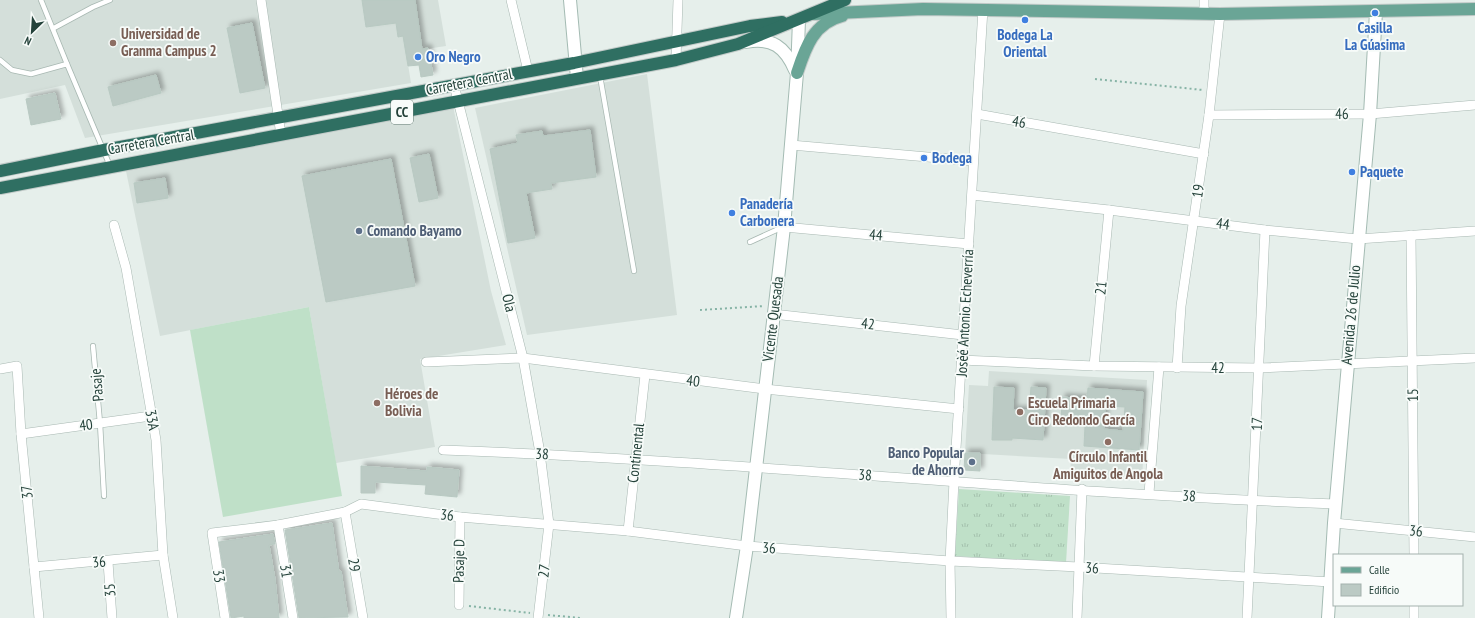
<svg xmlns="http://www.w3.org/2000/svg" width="1475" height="618" viewBox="0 0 1475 618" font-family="'PT Sans Narrow',sans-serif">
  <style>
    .built { fill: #d4dfda }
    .grass { fill: url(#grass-tufts) }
    .garden { fill: #bfe0c8 }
    .building { fill: #bbcac4; stroke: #b8c9c2; fill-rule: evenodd; filter: url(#shadow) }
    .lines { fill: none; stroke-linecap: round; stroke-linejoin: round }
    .lane-casing { stroke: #a8b8b2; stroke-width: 6 }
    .street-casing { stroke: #a8b8b2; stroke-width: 10 }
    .secondary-casing { stroke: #a4bbb3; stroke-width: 14 }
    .primary-casing { stroke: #c2cac8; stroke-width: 14 }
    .highway-casing { stroke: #c2cac8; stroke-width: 14 }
    .path { stroke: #86b3a5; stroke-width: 2; stroke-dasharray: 2 3; stroke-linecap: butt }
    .lane { stroke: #fff; stroke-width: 4.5 }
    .street { stroke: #fff; stroke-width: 9 }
    .secondary { stroke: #fff; stroke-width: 12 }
    .primary { stroke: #6aa596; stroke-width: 12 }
    .highway { stroke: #2f6f62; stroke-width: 12 }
    .shop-dot { fill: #3f7fe0; stroke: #f7fbf9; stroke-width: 1.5 }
    .education-dot { fill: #8d6e63; stroke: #f7fbf9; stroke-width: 1.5 }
    .service-dot { fill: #5c6f8a; stroke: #f7fbf9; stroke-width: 1.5 }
    .labels { text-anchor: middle; stroke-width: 3.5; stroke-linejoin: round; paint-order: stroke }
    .shield { fill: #f7fbf9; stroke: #637a73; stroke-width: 1 }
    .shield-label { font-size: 14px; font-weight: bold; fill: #24423a }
    .shop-label { font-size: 15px; font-weight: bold; fill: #366cbe; stroke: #f7fbf9; text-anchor: start }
    .education-label { font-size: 15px; font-weight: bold; fill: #785e54; stroke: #f7fbf9; text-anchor: start }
    .street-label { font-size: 15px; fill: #24423a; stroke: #f7fbf9 }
    .service-label { font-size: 15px; font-weight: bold; fill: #4e5e75; stroke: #f7fbf9; text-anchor: start }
  </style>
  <defs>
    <pattern id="grass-tufts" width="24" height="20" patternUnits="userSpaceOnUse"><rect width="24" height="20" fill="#bfe0c8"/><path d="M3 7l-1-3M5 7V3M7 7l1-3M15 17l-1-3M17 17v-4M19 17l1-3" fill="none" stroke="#a4c1ad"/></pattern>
    <filter id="shadow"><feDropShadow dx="3.5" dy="-3.5" stdDeviation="2" flood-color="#0004"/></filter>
  </defs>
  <rect width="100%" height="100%" fill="#e6efeb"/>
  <g class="built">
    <polygon points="0,0 438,0 446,46 406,52 411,83 85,138 65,85 0,99"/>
    <polygon points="647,74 677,315 527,335 475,108"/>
    <polygon points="453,106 491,291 506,345 420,359 435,447 336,463 309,307 160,336 126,171"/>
    <polygon points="989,371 1147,380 1142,481 1070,477 1071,459 965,453 969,385 988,386"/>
  </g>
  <polygon class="grass" points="959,489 1070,496 1066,563 955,556"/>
  <polygon class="garden" points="309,307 342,496 223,517 190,330"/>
  <g class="building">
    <polygon points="362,0 415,0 422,49 428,48 433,75 421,77 419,65 408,66 403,36 398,37 396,23 366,27"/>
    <polygon points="252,23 265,88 240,93 227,28"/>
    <polygon points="156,75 161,93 113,106 108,87"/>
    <polygon points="55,93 61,119 31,125 26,99"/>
    <polygon points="590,130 596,177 551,183 552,189 526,193 535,238 508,243 490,149 518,143 516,135 542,131 543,136"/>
    <polygon points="429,154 438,198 419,202 410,158"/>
    <polygon points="391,159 415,286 326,302 302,176"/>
    <polygon points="165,178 168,198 137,203 134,183"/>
    <polygon points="994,387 1014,388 1013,410 1029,410 1031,387 1046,388 1043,440 1012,438 1012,440 992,440"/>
    <path d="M1088,388l55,4 -4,58 -55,-4 1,-20 -24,-1 1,-28 25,2zM1105,406l20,1 -2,24 -19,-2z"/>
    <polygon points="965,453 980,453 980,471 964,470"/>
    <polygon points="361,466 427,471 427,467 459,470 457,497 425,494 426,485 375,482 375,493 361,493"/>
    <polygon points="332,523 336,552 339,572 341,571 348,617 299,618 285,530"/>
    <polygon points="273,534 275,544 269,545 275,579 279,618 244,618 244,616 231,618 219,542"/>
  </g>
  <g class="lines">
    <g class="lane-casing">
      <g id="lane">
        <polyline points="41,0 67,64"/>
        <polyline points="54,28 93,7 110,0"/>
        <polyline points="0,60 12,70 31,74 67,64 110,166"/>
        <polyline points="600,76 634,271"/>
        <polyline points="750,242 783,227"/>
        <polyline points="93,346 100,423 104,496"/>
      </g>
    </g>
    <g class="street-casing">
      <g id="street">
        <polyline points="261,0 281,135"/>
        <polyline points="511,0 528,71"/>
        <polyline points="1204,0 1204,13"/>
        <polyline points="676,60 678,0"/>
        <polyline points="454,85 523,358 540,453 549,524 538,618"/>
        <polyline points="977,114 1204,154"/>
        <polyline points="1209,115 1370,114 1475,105"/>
        <polyline points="791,145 973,161"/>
        <polyline points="972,195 1109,210 1265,230 1358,239 1475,231"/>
        <polyline points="114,225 126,268 156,440 163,555 173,618"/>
        <polyline points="784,227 969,244"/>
        <polyline points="1411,235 1414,555"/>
        <polyline points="773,314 963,335"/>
        <polyline points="961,360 1094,366 1260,368 1475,358"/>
        <polyline points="426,362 523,358 765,389 959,409"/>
        <polyline points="1094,366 1109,210"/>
        <polyline points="1177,368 1181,306 1209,115 1220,14"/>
        <polyline points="0,369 17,366 21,434 39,618"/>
        <polyline points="21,434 151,416"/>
        <path d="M443,450c298,11 595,43 893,54"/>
        <polyline points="1149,493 1159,367"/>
        <polyline points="345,512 363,618"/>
        <polyline points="1334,523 1475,537"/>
        <polyline points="278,525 293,618"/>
        <polyline points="628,531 645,375"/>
        <polyline points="108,562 112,618"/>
        <polyline points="34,567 163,555"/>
        <polyline points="459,605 460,517"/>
        <polyline points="225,618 212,533 278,525 345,512 361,504 460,517 628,531 747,546 950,561 1079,567 1331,582"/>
        <polyline points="951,618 950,561 954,481 983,9"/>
        <polyline points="1077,618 1082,489"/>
        <polyline points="1247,618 1265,230"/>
        <polyline points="1414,618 1414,605"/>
      </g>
    </g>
    <g class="secondary-casing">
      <g id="secondary">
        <polyline points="570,0 577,78"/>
        <path d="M746,42c26,-5 39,5 49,28"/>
        <polyline points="736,618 747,546 784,227 797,73 799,20"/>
        <polyline points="1328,618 1334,523 1370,114 1376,12"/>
      </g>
    </g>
    <g class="primary-casing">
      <g id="primary">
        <polyline points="814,14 923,9 1220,14 1475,9"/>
        <path d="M797,73c8,-24 16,-50 45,-57"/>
      </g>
    </g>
    <g class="highway-casing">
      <g id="highway">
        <polyline points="0,171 104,150 574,63 750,26 782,22"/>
        <polyline points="0,188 676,60 738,44 845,0"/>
      </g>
    </g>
    <g class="path">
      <polyline points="1095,79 1203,90"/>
      <polyline points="700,310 764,306"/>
      <polyline points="469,606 530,613"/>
      <polyline points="548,615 581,618"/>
    </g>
    <use href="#lane" class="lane"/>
    <use href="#street" class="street"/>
    <use href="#secondary" class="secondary"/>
    <use href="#primary" class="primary"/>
    <use href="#highway" class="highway"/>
  </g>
  <g class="shop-dot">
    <circle cx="1375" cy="13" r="4"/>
    <circle cx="1025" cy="20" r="4"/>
    <circle cx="418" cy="57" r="4"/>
    <circle cx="924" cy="158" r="4"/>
    <circle cx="1352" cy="172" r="4"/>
    <circle cx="732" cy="213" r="4"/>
  </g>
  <g class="education-dot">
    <circle cx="113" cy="43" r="4"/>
    <circle cx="377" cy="403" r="4"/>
    <circle cx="1020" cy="412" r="4"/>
    <circle cx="1108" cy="442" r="4"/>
  </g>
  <g class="service-dot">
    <circle cx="359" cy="231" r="4"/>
    <circle cx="972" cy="462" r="4"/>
  </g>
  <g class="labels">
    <rect class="shield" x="391" y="100" width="22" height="24" rx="3"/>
    <g class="shield-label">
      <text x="402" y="117">CC</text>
    </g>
    <g class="shop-label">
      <text x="1375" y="33" text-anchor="middle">Casilla<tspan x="1375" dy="17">La Gúasima</tspan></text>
      <text x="1025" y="40" text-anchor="middle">Bodega La<tspan x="1025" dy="17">Oriental</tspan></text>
      <text x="426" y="62">Oro Negro</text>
      <text x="932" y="163">Bodega</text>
      <text x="1360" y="177">Paquete</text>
      <text x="740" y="209">Panadería<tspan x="740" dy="17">Carbonera</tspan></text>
    </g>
    <g class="education-label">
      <text x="121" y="39">Universidad de<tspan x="121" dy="17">Granma Campus 2</tspan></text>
      <text x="385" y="399">Héroes de<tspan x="385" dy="17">Bolivia</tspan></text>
      <text x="1028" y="408">Escuela Primaria<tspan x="1028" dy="17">Ciro Redondo García</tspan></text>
      <text x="1108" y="462" text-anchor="middle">Círculo Infantil<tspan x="1108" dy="17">Amiguitos de Angola</tspan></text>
    </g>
    <g class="street-label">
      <text transform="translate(469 82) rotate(-11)" y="5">Carretera Central</text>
      <text transform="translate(1342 114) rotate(-1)" y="5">46</text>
      <text transform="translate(1019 122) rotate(10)" y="5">46</text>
      <text transform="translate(151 142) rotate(-10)" y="5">Carretera Central</text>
      <text transform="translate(1198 191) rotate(-81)" y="5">19</text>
      <text transform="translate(1223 224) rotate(8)" y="5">44</text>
      <text transform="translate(876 235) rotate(5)" y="5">44</text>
      <text transform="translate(1101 288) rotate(-84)" y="5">21</text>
      <text transform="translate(509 303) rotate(76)" y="5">Ola</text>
      <text transform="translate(965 313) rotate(-87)" y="5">Josèé Antonio Echeverría</text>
      <text transform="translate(1351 315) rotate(-85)" y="5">Avenida 26 de Julio</text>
      <text transform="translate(773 319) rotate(-83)" y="5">Vicente Quesada</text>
      <text transform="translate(868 324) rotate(6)" y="5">42</text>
      <text x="1218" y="373">42</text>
      <text transform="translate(693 381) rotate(7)" y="5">40</text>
      <text transform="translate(97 385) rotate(-95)" y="5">Pasaje</text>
      <text transform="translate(1413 395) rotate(-91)" y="5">15</text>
      <text transform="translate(152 420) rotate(79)" y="5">33A</text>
      <text transform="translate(1257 424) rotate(-87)" y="5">17</text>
      <text transform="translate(86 425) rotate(-7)" y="5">40</text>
      <text transform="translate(636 453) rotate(-84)" y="5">Continental</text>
      <text transform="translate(542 454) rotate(3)" y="5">38</text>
      <text transform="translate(865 475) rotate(4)" y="5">38</text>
      <text transform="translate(27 492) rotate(-96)" y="5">37</text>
      <text transform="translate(1189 496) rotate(4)" y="5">38</text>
      <text transform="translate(447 515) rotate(7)" y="5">36</text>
      <text transform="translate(1416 531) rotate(6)" y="5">36</text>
      <text transform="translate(769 548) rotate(4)" y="5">36</text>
      <text transform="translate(459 561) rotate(-89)" y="5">Pasaje D</text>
      <text transform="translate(99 562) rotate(-5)" y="5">36</text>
      <text transform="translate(354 565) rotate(81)" y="5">29</text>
      <text transform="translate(1092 568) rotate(4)" y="5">36</text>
      <text transform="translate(286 571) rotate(81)" y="5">31</text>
      <text transform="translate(544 571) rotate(-83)" y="5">27</text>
      <text transform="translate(219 576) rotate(82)" y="5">33</text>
      <text transform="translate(110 590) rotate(-94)" y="5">35</text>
    </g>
    <g class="service-label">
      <text x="367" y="236">Comando Bayamo</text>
      <text x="964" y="458" text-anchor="end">Banco Popular<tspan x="964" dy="17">de Ahorro</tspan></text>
    </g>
  </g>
  <rect x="1333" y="554" width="130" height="52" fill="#f7fbf9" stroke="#a3b1ad"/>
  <rect x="1341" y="567" width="20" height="6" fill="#6aa596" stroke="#a3b1ad"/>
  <text x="1369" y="574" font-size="12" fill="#24423a">Calle</text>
  <rect x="1341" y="584" width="20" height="12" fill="#bbcac4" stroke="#a3b1ad"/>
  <text x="1369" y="594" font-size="12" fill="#24423a">Edificio</text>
  <g transform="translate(32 32) rotate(205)" stroke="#f7fbf9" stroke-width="3" paint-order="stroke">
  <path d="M0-3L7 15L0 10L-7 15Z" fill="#24423a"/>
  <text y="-6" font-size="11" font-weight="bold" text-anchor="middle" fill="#24423a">N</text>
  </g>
</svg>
